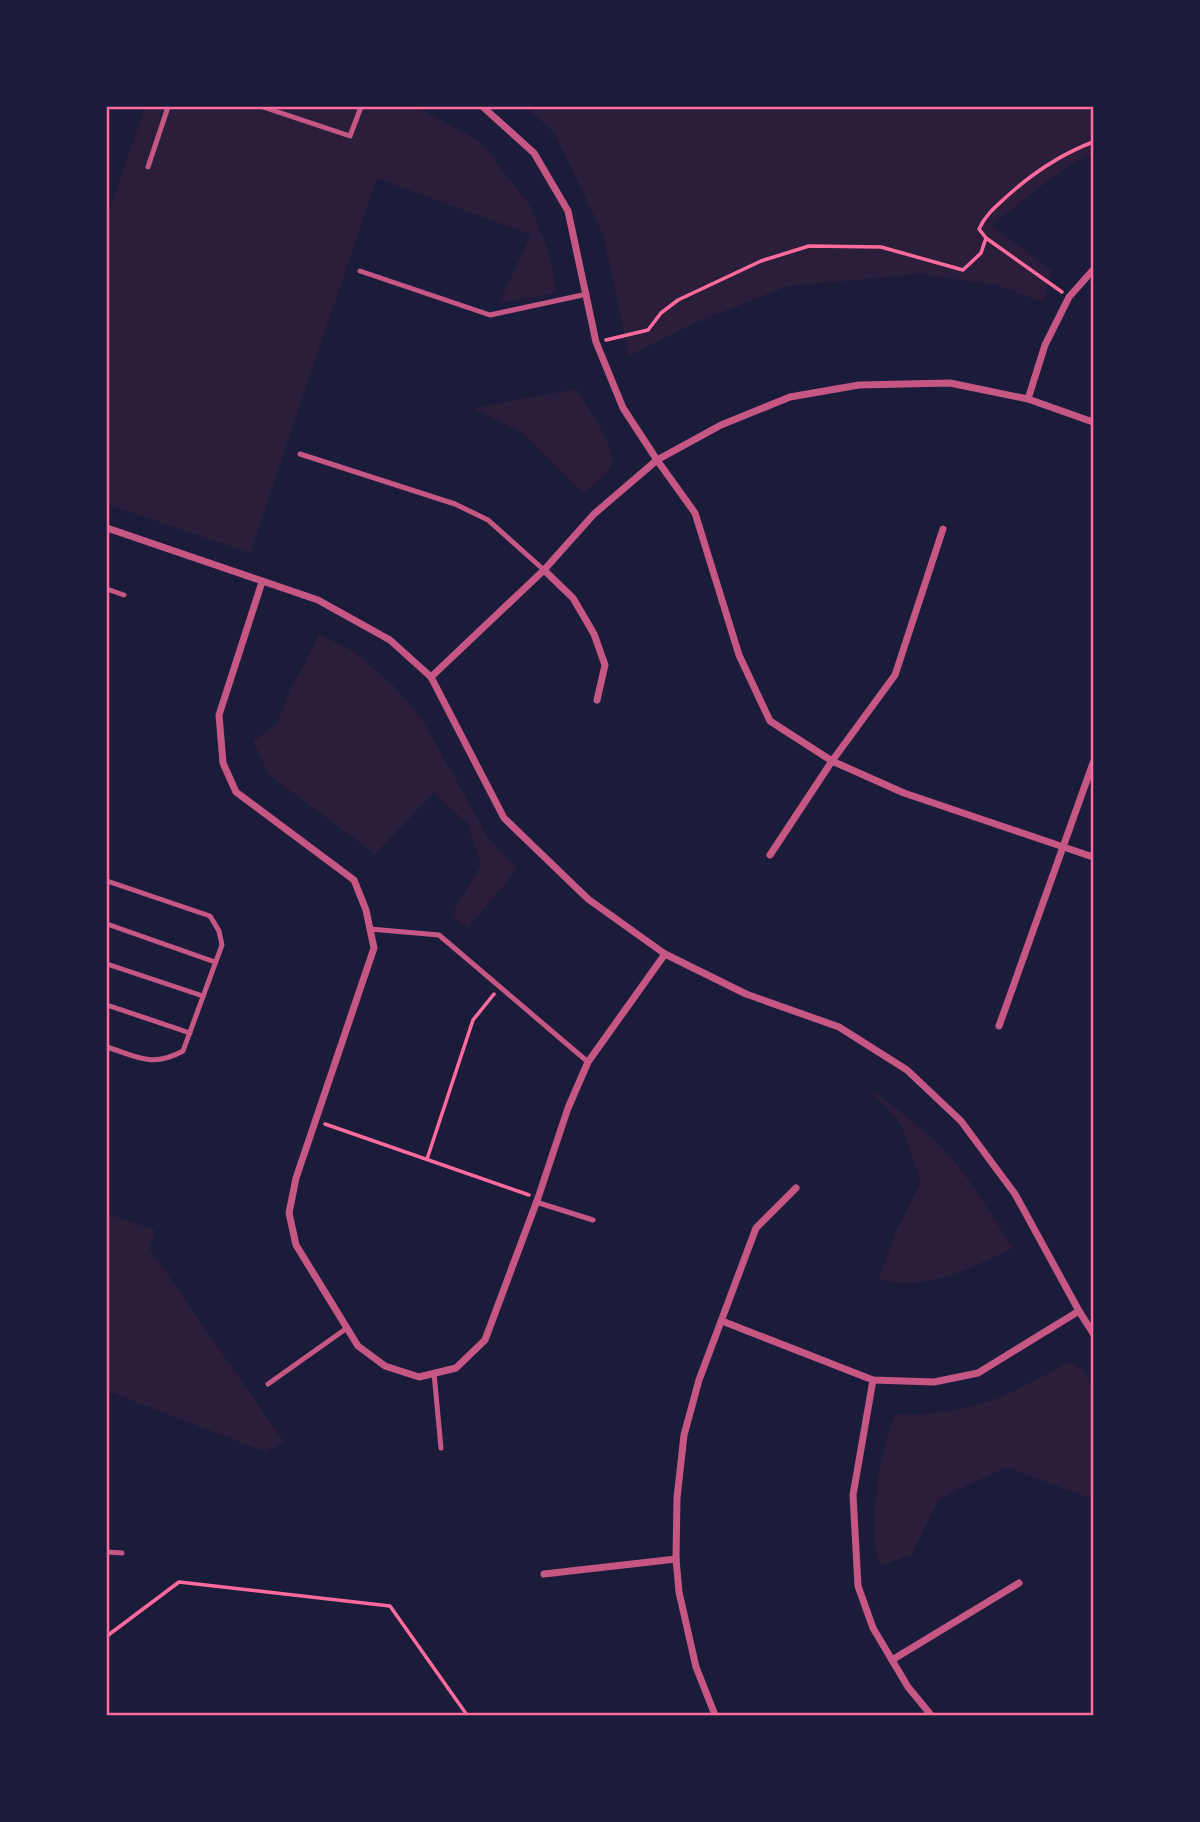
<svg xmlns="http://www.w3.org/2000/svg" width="1200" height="1822" viewBox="0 0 1200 1822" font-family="Overpass,sans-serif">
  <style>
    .green { fill: #2a1e3b }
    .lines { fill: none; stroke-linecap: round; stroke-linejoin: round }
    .path { stroke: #ff6b9d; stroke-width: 3.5 }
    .service { stroke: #c65784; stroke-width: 5 }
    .minor { stroke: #c65784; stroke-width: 7 }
    .neatline { fill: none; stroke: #ff6b9d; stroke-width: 2.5 }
  </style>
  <rect width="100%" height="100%" fill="#1b1b3a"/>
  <g class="green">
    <polygon points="145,107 417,107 481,142 530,206 548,249 557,293 499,303 531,235 377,178 250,553 107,504 107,217"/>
    <polygon points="526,107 1093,107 1093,154 1070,164 991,225 1052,271 1043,302 996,285 921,274 788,286 697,322 629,356 603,234 554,133"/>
    <path d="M577,389c8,15 39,58 35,73 -3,13 -20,23 -29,32l-60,-61 -50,-25z"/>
    <polygon points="319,634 353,651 394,686 422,719 489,839 517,869 468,928 451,916 481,865 467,823 434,793 375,854 269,775 253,741 277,724 292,685 304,666"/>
    <path d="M868,1088c27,19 53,39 76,62 27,29 47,65 69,98 -41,19 -89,46 -134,31l17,-48 25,-49 -20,-58z"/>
    <polygon points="107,1214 155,1230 149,1248 284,1442 266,1452 107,1391"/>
    <path d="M1068,1362l15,7 10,20v110l-87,-32 -67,32 -27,55 -31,12c-15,-29 -1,-123 15,-152 73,2 111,-17 172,-52z"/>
  </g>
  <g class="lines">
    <g class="path">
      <path d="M1062,292l-76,-54 -7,-9c6,-13 15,-21 25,-30 27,-25 55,-44 89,-57"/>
      <polyline points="606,340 648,330 661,313 678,300 761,261 809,246 881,247 963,270 981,253 986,238"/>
      <polyline points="325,1124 529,1195"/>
      <polyline points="427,1159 473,1020 494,994"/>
      <polyline points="107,1636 179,1582 390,1606 467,1715"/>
    </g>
    <g class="service">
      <polyline points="263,107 350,136 361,107"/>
      <polyline points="148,167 168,107"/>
      <polyline points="360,271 490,315 587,294"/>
      <polyline points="300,454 455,504 488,520 544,570"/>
      <polyline points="107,589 124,595"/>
      <path d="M107,881l103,35 9,15 3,14 -39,106c-31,17 -45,6 -76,-4"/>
      <polyline points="107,924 215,962"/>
      <polyline points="370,929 439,935 588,1062"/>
      <polyline points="107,964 203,996"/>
      <polyline points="107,1005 190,1033"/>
      <polyline points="536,1202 593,1220"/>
      <polyline points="434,1373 441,1448"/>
      <polyline points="268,1384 347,1328"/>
      <polyline points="107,1552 122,1553"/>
    </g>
    <g class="minor">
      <polyline points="483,107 534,153 568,211 596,342 623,408 657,460 695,513 739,655 770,721 832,761 904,793 1093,857"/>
      <polyline points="1028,399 1045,345 1069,297 1093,270"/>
      <polyline points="107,528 318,600 390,640 431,677 504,818 588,899 665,954 746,994 839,1027 907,1070 961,1121 1015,1194 1079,1311 1093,1333"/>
      <polyline points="544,570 573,598 594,634 605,665 597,700"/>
      <polyline points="262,582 219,715 223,763 236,792 354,880 366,910 374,948 296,1178 289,1213 296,1245 358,1346 385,1366 419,1377 456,1368 485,1340 538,1198 568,1108 588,1062 665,954"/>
      <polyline points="431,677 544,570 594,514 657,460 721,425 790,397 859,385 950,383 1028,399 1093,422"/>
      <polyline points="770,855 832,761 895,675 943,529"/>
      <polyline points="999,1026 1093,763"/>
      <polyline points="722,1321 873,1380 934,1382 978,1373 1079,1311"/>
      <polyline points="873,1380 853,1495 858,1586 873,1628 908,1687 931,1715"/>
      <polyline points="544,1574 676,1559"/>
      <polyline points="892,1660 1019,1583"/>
      <polyline points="715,1715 696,1667 679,1592 676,1559 677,1498 684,1435 699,1380 756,1228 796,1188"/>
    </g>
  </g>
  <rect width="1200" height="1822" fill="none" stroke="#1b1b3a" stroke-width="217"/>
  <rect x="108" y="108" width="984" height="1606" class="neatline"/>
</svg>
